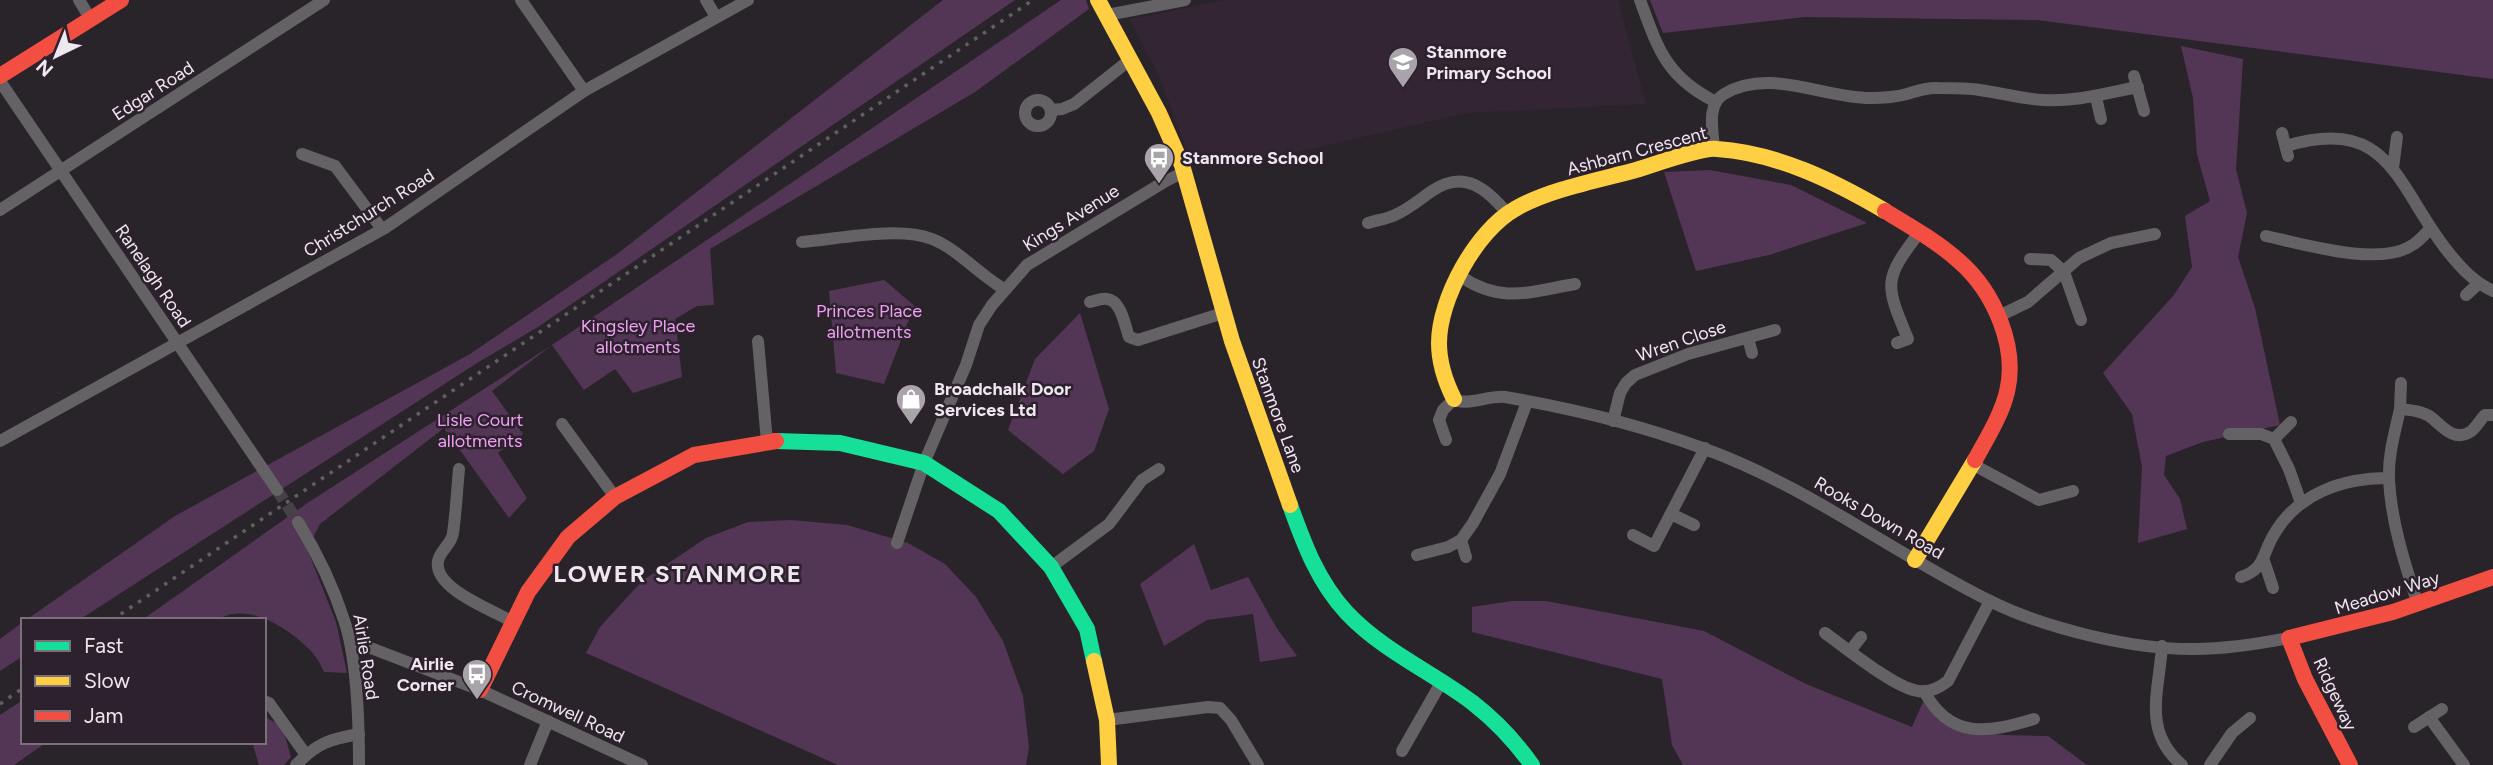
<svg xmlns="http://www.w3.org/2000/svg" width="2493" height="765" viewBox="0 0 2493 765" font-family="Figtree,sans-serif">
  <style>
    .built { fill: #332533 }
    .green { fill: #533655 }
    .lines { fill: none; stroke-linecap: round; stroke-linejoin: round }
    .street-tunnel { stroke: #474147; stroke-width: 12; stroke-dasharray: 12 6; stroke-linecap: butt }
    .street { stroke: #646264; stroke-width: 12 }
    .fast { stroke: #16e098; stroke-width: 16 }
    .slow { stroke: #ffcf43; stroke-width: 16 }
    .jam { stroke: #f24e42; stroke-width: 16 }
    .rail { stroke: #625f62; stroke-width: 3.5; stroke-dasharray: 3.5 7; stroke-linecap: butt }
    .labels { text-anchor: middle; stroke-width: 5; stroke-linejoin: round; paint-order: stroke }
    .poi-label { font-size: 18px; font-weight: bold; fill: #eee7ef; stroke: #2c212c; text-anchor: start }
    .street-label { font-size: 18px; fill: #eee7ef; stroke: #2c212c }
    .park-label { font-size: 18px; fill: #efa0f5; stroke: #2c212c }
    .district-label { font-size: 24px; font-weight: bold; letter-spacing: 2px; fill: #eee7ef; stroke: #2c212c }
  </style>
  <rect width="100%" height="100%" fill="#292429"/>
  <polygon class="built" points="1226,0 1618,0 1646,104 1467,113 1288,154 1202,166 1187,151 1158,74 1129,19"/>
  <g class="green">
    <polygon points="943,0 1015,0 538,327 477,363 79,620 26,620 175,516 470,354 617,254"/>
    <path d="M1061,0h25l3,9 -114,83 -265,157 4,56 -17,1 -22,13 7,58 -49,16 -18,-24 -31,21 -32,-45 -60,46 31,43 -25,19 29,45 -18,20 -65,-90 -124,96 -13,25 29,73 11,51 -23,-1c-3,-7 -7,-14 -12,-20 -21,-22 -64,-52 -95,-32h-75l167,-118 243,-157z"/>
    <polygon points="1650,0 2493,0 2493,79 2037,20 1804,17 1663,33"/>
    <polygon points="2181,46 2243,59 2236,169 2247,213 2238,257 2255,308 2280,425 2203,442 2166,456 2164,475 2180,499 2187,529 2138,543 2142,467 2132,414 2103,373 2174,295 2192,267 2185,216 2210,201 2197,154 2193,98"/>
    <polygon points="1710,170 1791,185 1867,223 1769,255 1696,271 1664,172"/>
    <polygon points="884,280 917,308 910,317 884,384 836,373 829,291"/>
    <polygon points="1080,313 1109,409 1094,451 1063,474 1008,430 1035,359"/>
    <polygon points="792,520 847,525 908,543 945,564 976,597 1003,641 1023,696 1029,747 1026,765 838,765 586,653 600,627 642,581 706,538 748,522"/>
    <polygon points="1194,544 1211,590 1248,577 1276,627 1297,656 1260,662 1253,614 1207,620 1164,646 1140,584"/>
    <polygon points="1512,601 1546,601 1704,631 1806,684 1912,727 1923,702 1942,721 1966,731 2004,735 2048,736 2087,765 1683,765 1672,745 1662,679 1472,632 1472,607"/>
    <polygon points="23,622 23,656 0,671 0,639"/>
    <polygon points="23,700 23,742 47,742 14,765 0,765 0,715"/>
    <polygon points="264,714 270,720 277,723 285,736 291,757 284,765 259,765 252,742 264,742"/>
  </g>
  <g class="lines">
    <polyline class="street-tunnel" points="277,490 298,522"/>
    <g class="street">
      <polyline points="79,0 91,20"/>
      <polyline points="521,0 584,91"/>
      <polyline points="706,0 716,17"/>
      <path d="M1640,0c18,49 26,77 76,102"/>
      <polyline points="1107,15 1185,0"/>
      <polyline points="2134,76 2144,111"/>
      <polyline points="0,81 277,490"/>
      <polyline points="2096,97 2101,119"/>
      <circle cx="1038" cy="113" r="13"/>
      <polyline points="1051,110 1062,109 1074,104 1131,59"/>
      <polyline points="2282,133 2288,156"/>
      <path d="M2286,146c105,-32 110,41 163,107 13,16 25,29 44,38"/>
      <path d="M1714,148c-1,-17 -8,-43 10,-54 45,-27 99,4 146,4 12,0 26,-1 37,-4 11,-3 19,-7 31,-6 14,0 29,0 42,2 21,3 42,9 63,10 33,2 63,-7 95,-13"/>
      <polyline points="302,154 335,166 382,229"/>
      <polyline points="2393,168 2397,137"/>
      <polyline points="0,210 324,0"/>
      <path d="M1368,223c9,-3 19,-4 27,-8 14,-6 25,-16 37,-24 32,-22 55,-2 75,22"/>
      <path d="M2266,236c37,8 115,32 148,8 6,-4 11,-10 16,-15"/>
      <path d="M802,242c36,-3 97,-16 130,-3 24,9 48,36 72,50"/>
      <polyline points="2030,259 2051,260 2064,272 2081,320"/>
      <path d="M1460,276c41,28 69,16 115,8"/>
      <polyline points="2466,295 2478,284"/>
      <path d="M1090,302c5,-1 12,-4 17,-3 14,1 18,27 22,38l9,3 85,-27"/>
      <polyline points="1999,316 2028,302 2079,258 2111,243 2155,234"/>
      <polyline points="1748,338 1752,353"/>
      <polyline points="758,341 767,442"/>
      <path d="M1897,343l11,-4c-23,-55 -25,-59 11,-106"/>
      <polyline points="2400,409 2401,383"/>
      <polyline points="1613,421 1620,393 1626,383 1635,375 1688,354 1775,330"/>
      <polyline points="562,424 615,497"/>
      <polyline points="2229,434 2261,434 2274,439 2289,469 2301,503"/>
      <polyline points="2274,439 2291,422"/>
      <path d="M1446,440l-7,-20 4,-10 11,-11c11,8 35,-4 51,-2 65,11 138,29 200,52 102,37 188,104 285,152 54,27 143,49 205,48 31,0 63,-5 94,-11"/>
      <polyline points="0,441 385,228 584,91 748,0"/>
      <polyline points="1972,464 2039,500 2073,491"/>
      <path d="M459,469c-2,21 -3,43 -6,64 -1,11 -13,17 -15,28 -5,28 55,49 75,61"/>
      <polyline points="1671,514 1694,525"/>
      <path d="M298,522c19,31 35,64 46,98 13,38 15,104 15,145"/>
      <polyline points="1633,535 1654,546 1705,448"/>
      <polyline points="1461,540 1466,557"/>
      <polyline points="897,543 924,463 966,365 979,325 992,305 1027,265 1164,182 1184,172"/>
      <polyline points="1417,555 1448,547 1461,540 1473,523 1500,474 1527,402"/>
      <polyline points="2263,558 2273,588"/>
      <polyline points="1051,567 1109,524 1142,480 1159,469"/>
      <path d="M2241,577c24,-8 21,-22 32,-41 24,-43 70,-58 116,-58"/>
      <path d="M2418,605c-13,-41 -27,-83 -29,-126 -1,-24 6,-47 11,-70 10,1 23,2 32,9 10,8 22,24 38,14 5,-3 10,-12 15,-17h8"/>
      <path d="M1825,633c21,15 70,55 93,58 11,2 21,-3 30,-10l42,-80"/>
      <polyline points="350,642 363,645 480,690 642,765"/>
      <path d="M2162,646c-3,46 -20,85 20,119"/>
      <polyline points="1850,651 1861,637"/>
      <path d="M1924,691c26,49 64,42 110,28"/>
      <polyline points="264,701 269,703 306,755"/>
      <polyline points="2429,717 2464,765"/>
      <polyline points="1107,720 1208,707 1220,708 1231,720 1258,765"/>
      <polyline points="2414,727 2442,709"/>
      <polyline points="1402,751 1442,681"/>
      <path d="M296,765c21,-22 34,-26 63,-31"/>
      <polyline points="530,765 548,721"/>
      <polyline points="2210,765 2232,733 2250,718"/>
    </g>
    <g class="fast">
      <polyline points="776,441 840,443 924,463 999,511 1051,567 1087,629 1094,661"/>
      <path d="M1290,505c14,39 28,77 57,108 36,38 85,59 126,90 23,18 42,38 59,62"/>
    </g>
    <g class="slow">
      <polyline points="1098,0 1159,113 1182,165 1232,341 1290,505"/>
      <path d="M1454,399c-9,-18 -15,-36 -15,-56 0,-44 37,-112 76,-134 32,-19 84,-29 121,-39 17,-5 66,-23 81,-21 60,4 117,32 168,62"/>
      <polyline points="1915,560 1975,460"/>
      <polyline points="1094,661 1107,720 1109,765"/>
    </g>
    <g class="jam">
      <polyline points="0,76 121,0"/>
      <path d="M1885,211c25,15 53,31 75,51 34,30 58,85 47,130 -6,24 -20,46 -32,68"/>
      <polyline points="480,690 528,592 568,537 615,497 694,455 776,441"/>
      <polyline points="2350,765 2305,679 2289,638 2393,612 2493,577"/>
    </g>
    <g class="rail">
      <polyline points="112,620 1033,0"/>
      <polyline points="0,704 23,688"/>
    </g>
  </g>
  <defs>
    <g id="school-pin" transform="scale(1.575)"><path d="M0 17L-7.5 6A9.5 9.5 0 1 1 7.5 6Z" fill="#a9a3aa" stroke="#2c212c"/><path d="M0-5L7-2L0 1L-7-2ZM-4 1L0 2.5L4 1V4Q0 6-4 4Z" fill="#fff"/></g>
    <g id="bus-pin" transform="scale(1.575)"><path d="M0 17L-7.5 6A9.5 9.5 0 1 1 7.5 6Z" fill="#a9a3aa" stroke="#2c212c"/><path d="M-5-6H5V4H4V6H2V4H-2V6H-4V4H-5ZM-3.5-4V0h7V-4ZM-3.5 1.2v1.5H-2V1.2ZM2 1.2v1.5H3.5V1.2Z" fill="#fff"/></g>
    <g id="shop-pin" transform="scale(1.575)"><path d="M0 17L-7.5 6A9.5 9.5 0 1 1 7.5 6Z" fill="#a9a3aa" stroke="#2c212c"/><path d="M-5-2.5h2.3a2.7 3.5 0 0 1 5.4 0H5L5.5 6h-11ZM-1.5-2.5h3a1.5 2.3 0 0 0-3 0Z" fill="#fff"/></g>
  </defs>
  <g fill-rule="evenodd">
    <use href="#school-pin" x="1403" y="62"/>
    <use href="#bus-pin" x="1159" y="158"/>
    <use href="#shop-pin" x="911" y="399"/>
    <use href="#bus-pin" x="477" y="674"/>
  </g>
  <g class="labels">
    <g class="poi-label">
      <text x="1426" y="58">Stanmore<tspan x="1426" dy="21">Primary School</tspan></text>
      <text x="1182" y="164">Stanmore School</text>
      <text x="934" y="395">Broadchalk Door<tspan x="934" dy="21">Services Ltd</tspan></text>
      <text x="454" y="670" text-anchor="end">Airlie<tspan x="454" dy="21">Corner</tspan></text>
    </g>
    <g class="street-label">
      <text transform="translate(153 91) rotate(-33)" y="6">Edgar Road</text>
      <text transform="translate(1637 151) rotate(-15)" y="6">Ashbarn Crescent</text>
      <text transform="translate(369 213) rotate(-32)" y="6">Christchurch Road</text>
      <text transform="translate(1071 218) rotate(-32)" y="6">Kings Avenue</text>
      <text transform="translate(153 276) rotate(56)" y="6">Ranelagh Road</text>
      <text transform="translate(1681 341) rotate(-19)" y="6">Wren Close</text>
      <text transform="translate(1278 415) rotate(70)" y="6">Stanmore Lane</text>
      <text transform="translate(1879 518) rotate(30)" y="6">Rooks Down Road</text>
      <text transform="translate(2387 593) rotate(-17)" y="6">Meadow Way</text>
      <text transform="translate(366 657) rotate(81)" y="6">Airlie Road</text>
      <text transform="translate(2335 694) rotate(65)" y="6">Ridgeway</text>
      <text transform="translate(568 712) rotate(25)" y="6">Cromwell Road</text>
    </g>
    <g class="park-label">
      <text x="869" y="317">Princes Place<tspan x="869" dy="21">allotments</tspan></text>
      <text x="638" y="332">Kingsley Place<tspan x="638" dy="21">allotments</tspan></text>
      <text x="480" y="426">Lisle Court<tspan x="480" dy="21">allotments</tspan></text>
    </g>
    <g class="district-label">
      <text x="678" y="582">LOWER STANMORE</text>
    </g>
  </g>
  <rect x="21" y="618" width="245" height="126" fill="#2c212c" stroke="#7a707a" stroke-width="2"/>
  <rect x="35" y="641" width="35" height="10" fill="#16e098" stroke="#7a707a" stroke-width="2"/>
  <text x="84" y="653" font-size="21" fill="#eee7ef">Fast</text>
  <rect x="35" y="676" width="35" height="10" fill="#ffcf43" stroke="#7a707a" stroke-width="2"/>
  <text x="84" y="688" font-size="21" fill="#eee7ef">Slow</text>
  <rect x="35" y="711" width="35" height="10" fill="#f24e42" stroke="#7a707a" stroke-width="2"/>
  <text x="84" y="723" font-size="21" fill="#eee7ef">Jam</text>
  <g transform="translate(56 56) rotate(223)" stroke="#2c212c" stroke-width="5" paint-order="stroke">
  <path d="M0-5L12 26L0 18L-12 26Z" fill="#eee7ef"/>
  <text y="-10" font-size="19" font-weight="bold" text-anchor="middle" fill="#eee7ef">N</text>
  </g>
</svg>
